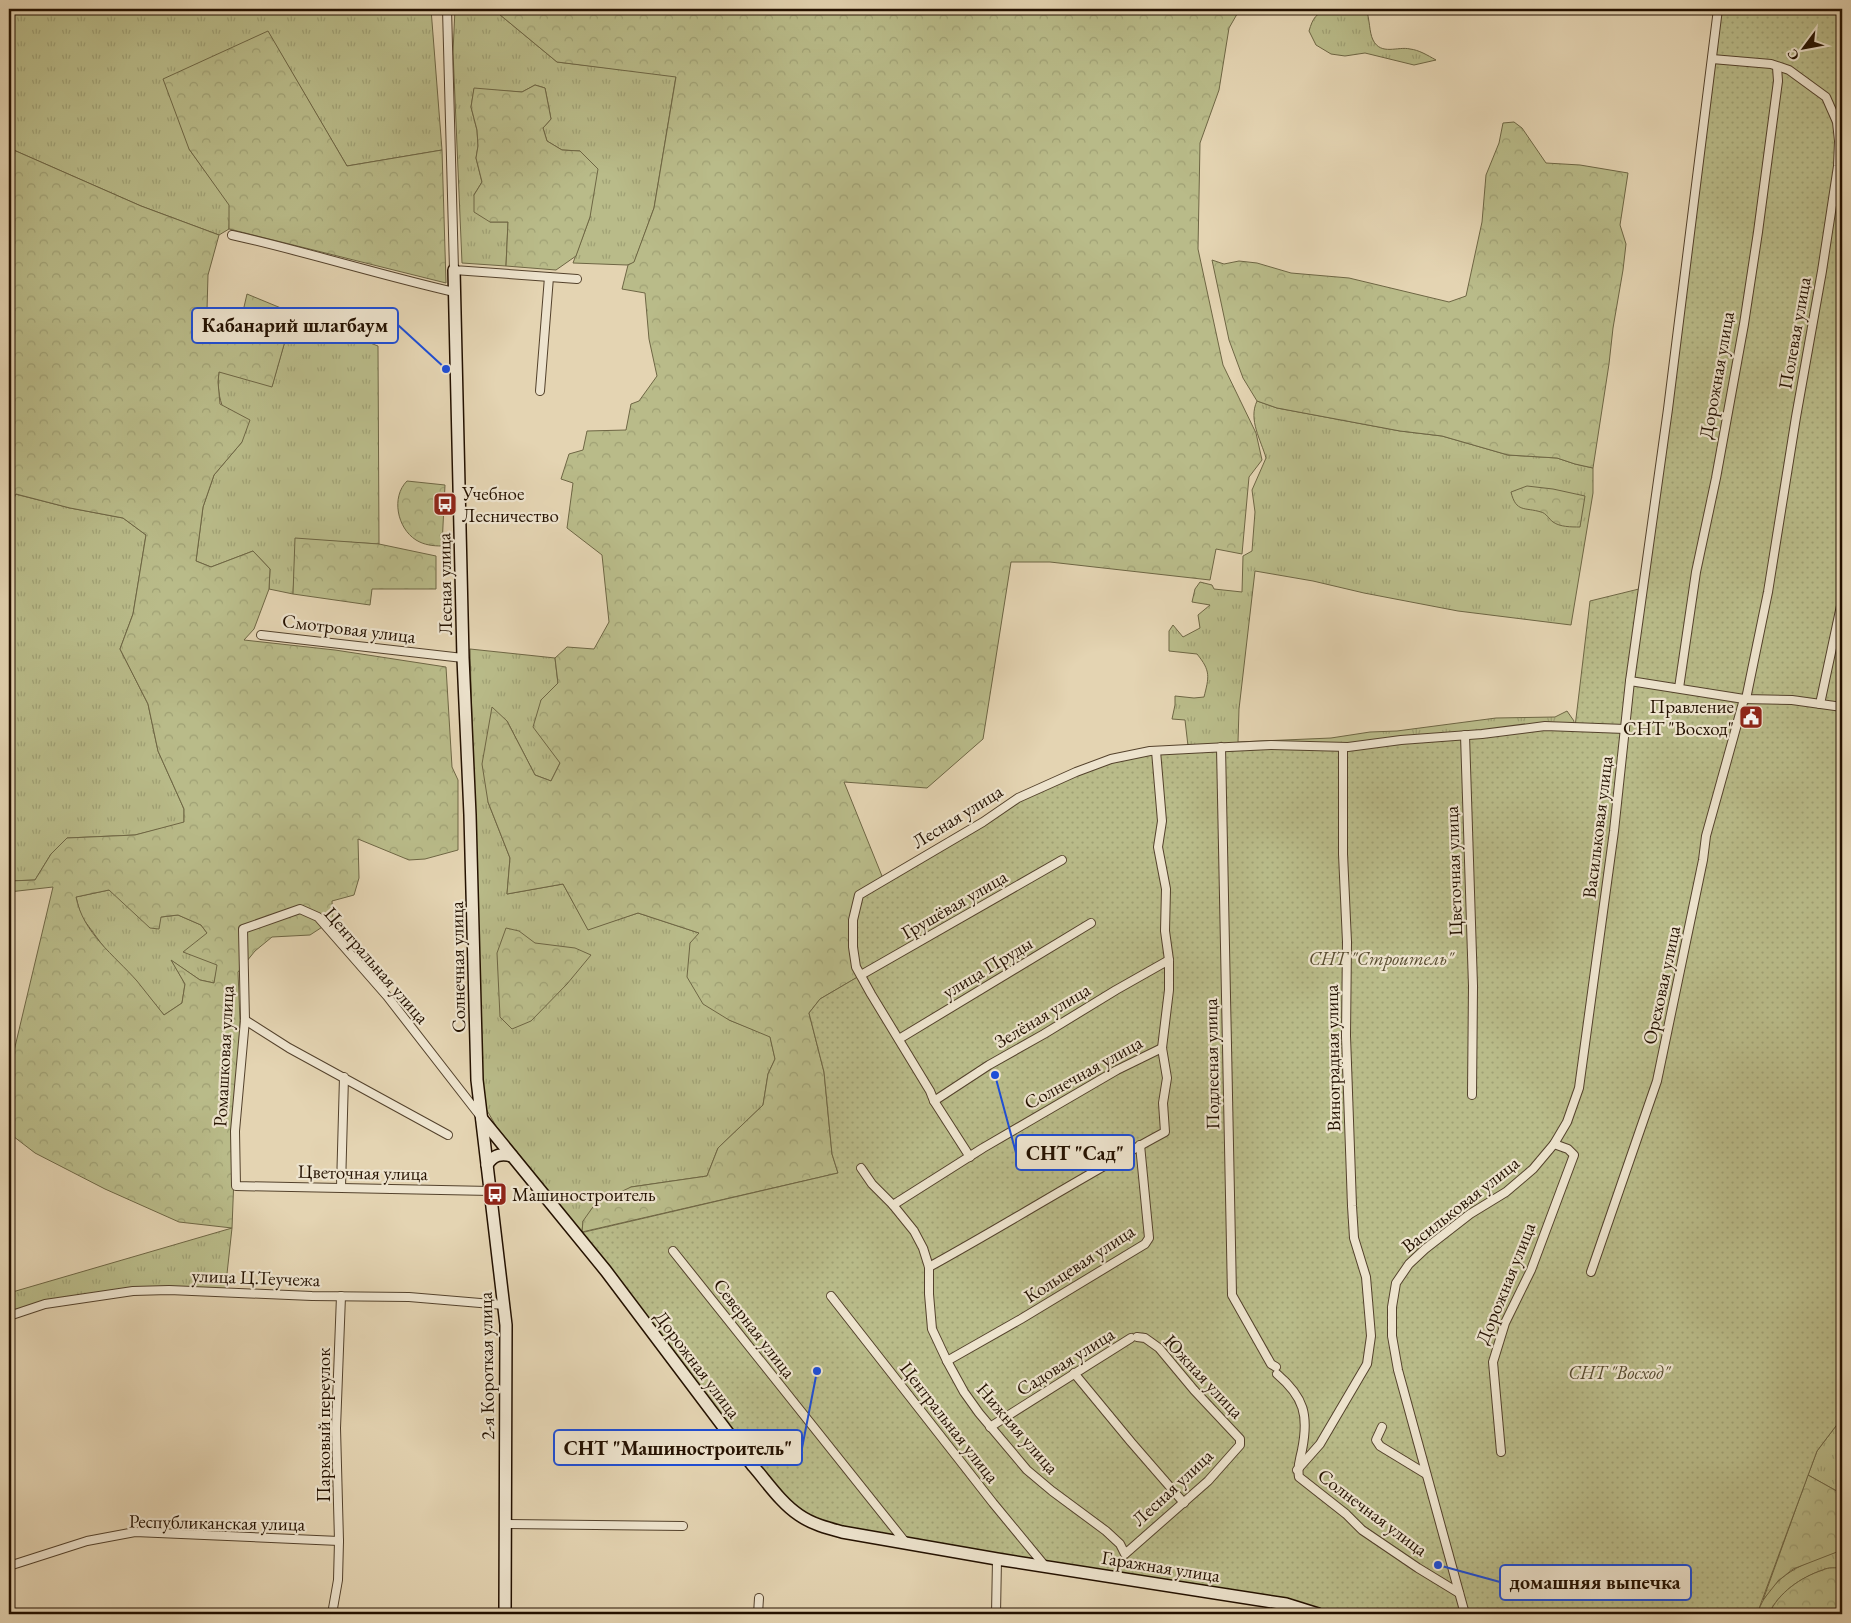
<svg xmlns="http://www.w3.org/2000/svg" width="1851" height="1623" viewBox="0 0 1851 1623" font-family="'EB Garamond',serif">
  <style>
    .grass { fill: url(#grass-tufts); stroke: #6e6644 }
    .forest { fill: url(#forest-crowns); stroke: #6e6644; fill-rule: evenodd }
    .garden { fill: url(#garden-dots); stroke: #6e6644 }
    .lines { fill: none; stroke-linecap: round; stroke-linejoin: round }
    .street-casing { stroke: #54422c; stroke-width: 10 }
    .secondary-casing { stroke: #241100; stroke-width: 14 }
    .street { stroke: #ede3cd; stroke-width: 8 }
    .secondary { stroke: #ede3cd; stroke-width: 11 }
    .labels { text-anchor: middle; stroke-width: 4.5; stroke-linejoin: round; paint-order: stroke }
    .street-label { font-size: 19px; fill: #241100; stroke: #ede3cd }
    .poi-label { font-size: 19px; fill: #241100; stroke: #ede3cd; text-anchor: start }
    .park-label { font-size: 19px; font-style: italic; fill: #584c30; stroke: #ede3cd }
    .leader { fill: none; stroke: #1d4ed8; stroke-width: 2 }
    .callout-dot { fill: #1d4ed8; stroke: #ede3cd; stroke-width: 2 }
    .callout { fill: #ede3cd; stroke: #1d4ed8; stroke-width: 2 }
    .callout-label { font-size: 20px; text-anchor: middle; font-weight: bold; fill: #241100 }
  </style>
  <defs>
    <pattern id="grass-tufts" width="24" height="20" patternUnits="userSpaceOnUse" patternTransform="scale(1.25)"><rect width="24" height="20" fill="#b9bb89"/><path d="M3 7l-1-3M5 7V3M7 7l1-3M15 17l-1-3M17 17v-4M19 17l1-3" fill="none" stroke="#9fa074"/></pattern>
    <pattern id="forest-crowns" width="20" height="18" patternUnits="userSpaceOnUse" patternTransform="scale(1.25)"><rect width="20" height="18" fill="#b9bb89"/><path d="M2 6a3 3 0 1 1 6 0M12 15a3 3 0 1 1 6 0" fill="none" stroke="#9fa074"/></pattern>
    <pattern id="garden-dots" width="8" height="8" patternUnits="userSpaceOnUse" patternTransform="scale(1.25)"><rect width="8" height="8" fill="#b9bb89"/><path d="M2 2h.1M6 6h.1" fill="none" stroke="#9fa074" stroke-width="1.8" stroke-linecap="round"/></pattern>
  </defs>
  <rect width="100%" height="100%" fill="#e4d4b2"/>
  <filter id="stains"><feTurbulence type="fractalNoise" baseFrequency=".004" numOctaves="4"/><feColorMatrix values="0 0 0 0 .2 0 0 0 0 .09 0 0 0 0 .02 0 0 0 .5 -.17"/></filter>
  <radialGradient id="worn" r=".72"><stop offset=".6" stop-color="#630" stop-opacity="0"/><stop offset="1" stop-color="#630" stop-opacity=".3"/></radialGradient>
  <g class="grass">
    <polygon points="9,9 431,9 442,150 347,166 268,32 189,149 230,205 229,229 219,235 141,206 9,148"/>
    <polygon points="455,9 493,9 557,62 676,76 654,208 634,263 627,265 573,263 590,217 580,151 562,150 547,141 543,128 551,119 545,88 535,85 522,92 474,89 471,107 477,130 478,146 476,158 482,182 474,195 490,222 508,222 506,266 462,263 453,52"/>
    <path d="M1329,9h37c4,10 3,23 7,31 8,16 25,6 37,9 9,1 17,6 26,11l-22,5 -49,-12 -20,3 -14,-2 -15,-9 -7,-14c4,-13 6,-17 20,-22z"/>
    <path d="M293,313l85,33 1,198 -83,-5 -3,55 -24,-5 1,-20 -17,-18 -42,16 -15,-6 7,-54 11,-32 28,-33c-15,-25 -27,-40 -23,-71l53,15z"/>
    <path d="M1257,401l20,7 123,23 42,5 66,19 49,3 18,6 18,4v25l-22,132 -113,-14 -94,-18 -51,-12 -58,-10 -16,138 -1,33 93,-4 39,-6 27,-1 99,-13 59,-1 12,-6 7,10 -1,4 -225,20 -160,1 -3,-26 -13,-1 3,-14v-9l19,2 10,-1c5,-20 7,-26 -7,-43l-28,-3v-20l4,-6 10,12 17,-9 -2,-13 12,-10 -18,-3 3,-13 5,-7 12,3 2,4 28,3 1,-36 9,-5 3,-39 -3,-22 14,-32c-5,-18 -18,-38 -9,-57z"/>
    <polygon points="15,494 70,508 123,518 146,535 133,614 120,649 148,704 158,751 184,809 184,823 135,835 67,838 51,854 35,880 9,881 9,633 10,633 9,601 11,575 9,569 9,508"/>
    <polygon points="470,649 555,658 558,684 541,700 560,763 551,781 535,775 507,721 488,802 510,858 507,894 563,884 588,929 638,913 699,933 729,1020 770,1036 775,1059 768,1074 763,1105 718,1148 707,1176 631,1187 583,1221 582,1232 496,1126 485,1107 482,1079"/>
    <polygon points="109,890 161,917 178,915 201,925 207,933 218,965 214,983 200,980 172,961 185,984 182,1003 164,1015 136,981 106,950 81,916 76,897"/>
    <polygon points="232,1228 225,1292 169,1290 45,1304 9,1316 9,1293"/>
    <polygon points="1842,1418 1842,1494 1808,1475 1817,1451"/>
    <path d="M1842,1550v18c-6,0 -14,-1 -19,2 -22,7 -45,23 -54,44h-12c15,-41 47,-51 85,-64z"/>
  </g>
  <g class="forest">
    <polygon points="493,9 1240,9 1229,28 1219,90 1200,143 1198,249 1223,365 1256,433 1262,460 1249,477 1242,554 1216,549 1210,580 1050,562 1011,562 983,739 927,788 844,782 884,881 861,975 820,999 809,1013 824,1072 832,1154 838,1173 582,1232 583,1221 595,1204 631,1187 707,1176 718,1148 763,1105 768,1074 775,1059 770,1037 729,1020 703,1004 687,977 690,943 699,933 638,913 588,930 563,884 507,894 510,858 488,802 482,764 492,707 507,721 535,775 551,781 560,763 533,727 541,700 558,683 555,658 567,647 594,649 609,622 602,555 567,528 573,483 561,479 569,454 583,450 587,431 626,430 631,404 639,401 657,376 649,339 645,293 622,289 628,265 634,262 654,208 676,77 557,62"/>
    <polygon points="268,31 347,166 442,150 446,283 229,229 229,205 189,149 163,79"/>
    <polygon points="535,85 545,88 551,119 543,128 547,141 562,150 580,151 598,169 590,217 576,256 556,270 506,266 508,222 490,222 474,212 474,195 482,182 476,158 478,146 477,130 471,107 474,88 522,92"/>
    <polygon points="1514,122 1522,128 1546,163 1580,165 1628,173 1620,225 1626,244 1623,270 1613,328 1609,364 1593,468 1575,464 1557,458 1508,455 1442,436 1400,431 1277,408 1257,401 1243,378 1229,340 1212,260 1224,264 1239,261 1257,263 1291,273 1349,278 1449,302 1466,296 1482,222 1486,175 1499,143 1503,123"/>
    <path d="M9,148l132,58 78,29 -11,40 -1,35 34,10 6,-26 46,19 -21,74 -53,-15 -1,10 2,22 30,16 -8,22 -28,33 -11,32 -7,54 15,6 42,-16 17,18 -1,20 -15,40 -10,11 91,10 111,17 6,100 6,13v70l-33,9 -16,1 -51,-21 1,39 -5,17 -22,6 1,19 -23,15 -38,2 -17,14 -17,21 2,49 -8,207 -53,-6 -74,-33 -70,-36 -26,-20v-61l44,-185 -44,5v-11l26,-1 16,-26 16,-16 68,-3 49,-13v-13l-26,-58 -10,-47 -28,-55 13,-35 13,-79 -23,-17 -53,-10 -54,-14 -7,14zM109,890l41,38 9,1 2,-12 17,-2 23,10 6,8 -24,19 34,13 -3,18 -14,-3 -29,-20 14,24 -3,19 -18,12c-9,-11 -18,-23 -27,-34 -23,-26 -54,-48 -61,-84z"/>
    <path d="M407,481l38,4 -3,61c-9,0 -18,-1 -26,-6 -19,-12 -25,-43 -9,-59z"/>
    <path d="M1527,486l26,3 32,7 -5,31c-9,0 -20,0 -27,-5 -4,-3 -7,-9 -12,-10 -16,-5 -25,1 -30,-20z"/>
    <polygon points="295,538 379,544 436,556 436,589 372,589 370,605 293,594"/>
    <polygon points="506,928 519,931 535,943 575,948 591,955 567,984 531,1021 512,1029 500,1017 497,953"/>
    <polygon points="1808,1475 1842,1494 1842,1550 1793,1569 1778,1581 1763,1600"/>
    <path d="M1842,1568v46h-73c9,-21 32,-37 54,-44 5,-3 13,-2 19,-2z"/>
  </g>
  <polygon class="garden" points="1718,9 1842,9 1842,1280 1841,1338 1842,1344 1842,1418 1817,1451 1757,1614 1318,1614 906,1543 799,1515 576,1234 838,1173 832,1154 824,1072 809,1013 820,999 861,975 853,947 859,895 1018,798 1111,759 1208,748 1348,747 1575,727 1590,601 1643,588"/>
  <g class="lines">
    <g class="street-casing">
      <g id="street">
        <polyline points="447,9 454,270 577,279"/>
        <polyline points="1712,59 1771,64 1789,70 1826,97 1837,122 1839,141 1838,166 1822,271 1796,417 1768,592 1746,699"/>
        <path d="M232,235c75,17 148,40 222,57"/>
        <polyline points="540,391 549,277"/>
        <polyline points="261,635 463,658"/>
        <polyline points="1630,681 1744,699 1792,700 1842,707"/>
        <polyline points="1679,688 1696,572 1716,478 1744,324 1758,232 1778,81 1777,67"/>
        <polyline points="1820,704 1842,601"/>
        <polyline points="1465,735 1473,986 1472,1095"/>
        <polyline points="1221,747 1232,1295 1271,1364 1276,1367"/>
        <polyline points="861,975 1062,860"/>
        <polyline points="245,1020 289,1048 448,1135"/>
        <polyline points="899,1039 1091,923"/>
        <polyline points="934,1101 989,1065 1044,1034 1116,990 1169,960"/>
        <polyline points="481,1117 387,996 318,917 300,909 243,929 245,1020 235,1131 236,1186 491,1191"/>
        <polyline points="970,1157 934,1101 930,1091 871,994 856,967 853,947 853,920 859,895 983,822 1018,798 1076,772 1111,759 1150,751 1208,748 1271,745 1348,747 1401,740 1482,734 1545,726 1625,729"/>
        <polyline points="861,1168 872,1184 893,1205 914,1231 923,1248 929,1267 929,1294 932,1329 947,1361 964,1392 979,1413 1027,1470 1052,1491 1106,1531 1120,1544 1125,1554 1208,1481 1240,1445 1240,1439 1194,1390 1159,1348 1145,1338 1137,1337"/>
        <polyline points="341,1187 344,1077"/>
        <polyline points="893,1205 983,1148 1117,1070 1162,1048"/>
        <polyline points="673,1251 906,1543"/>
        <path d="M929,1267c80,-44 156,-92 236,-135l-2,-29 4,-25 -5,-30 7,-58v-30l-4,-29 1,-42 -8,-42 4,-26 -6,-70"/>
        <polyline points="1591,1272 1657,1081 1703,860 1706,836 1744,699"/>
        <polyline points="831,1296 993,1503 1045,1566"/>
        <polyline points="9,1316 45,1304 133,1291 169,1290 312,1296 409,1297 504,1305"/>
        <polyline points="947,1361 1021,1319 1145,1244 1149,1238 1140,1145"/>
        <polyline points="1074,1373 1131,1442 1184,1503"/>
        <path d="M1277,1374c27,23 32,41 25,76 -2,10 -5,16 -3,27l47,37 16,16 56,38 41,25"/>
        <polyline points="990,1427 1131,1338"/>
        <polyline points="1382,1427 1376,1440 1380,1446 1426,1474"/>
        <polyline points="1501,1452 1493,1362 1505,1323 1531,1270 1574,1155 1568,1149 1554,1144"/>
        <polyline points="1297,1470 1320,1444 1367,1364 1371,1336 1366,1277 1354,1238 1352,1206 1346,1036 1347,942 1343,854 1343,747"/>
        <polyline points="505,1524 683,1526"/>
        <polyline points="9,1566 87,1541 135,1532 339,1541"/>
        <polyline points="332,1614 338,1580 339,1541 336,1428 341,1296"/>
        <polyline points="758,1614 759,1598"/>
        <polyline points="996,1614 997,1559"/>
        <polyline points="1465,1614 1398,1370 1392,1336 1392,1307 1396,1283 1409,1264 1425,1249 1470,1214 1506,1192 1533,1169 1554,1144 1567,1122 1579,1088 1614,831 1630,681 1668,409 1718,9"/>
      </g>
    </g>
    <g class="secondary-casing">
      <g id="secondary">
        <polyline points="454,270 463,658 470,815 477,1080 506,1325 505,1614"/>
        <path d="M482,1119l124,152 147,195c14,16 28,37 46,49 13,9 28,13 43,17l155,27 289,45 32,10"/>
        <path d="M487,1165c6,-10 14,-12 25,-9"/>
      </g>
    </g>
    <use href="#street" class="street"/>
    <use href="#secondary" class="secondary"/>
  </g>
  <defs>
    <g id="bus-square" transform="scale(1.25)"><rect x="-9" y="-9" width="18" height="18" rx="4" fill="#8f2418" stroke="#ede3cd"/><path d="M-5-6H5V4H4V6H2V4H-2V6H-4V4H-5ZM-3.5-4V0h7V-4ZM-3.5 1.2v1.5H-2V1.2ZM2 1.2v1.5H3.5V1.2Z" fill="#fff"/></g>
    <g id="civic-square" transform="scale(1.25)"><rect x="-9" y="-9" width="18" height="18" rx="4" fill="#8f2418" stroke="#ede3cd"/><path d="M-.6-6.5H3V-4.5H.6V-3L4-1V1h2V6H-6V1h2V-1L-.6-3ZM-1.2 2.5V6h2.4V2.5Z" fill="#fff"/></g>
  </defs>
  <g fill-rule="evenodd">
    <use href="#bus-square" x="445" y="504"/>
    <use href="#civic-square" x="1751" y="717"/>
    <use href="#bus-square" x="495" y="1194"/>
  </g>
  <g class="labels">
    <g class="street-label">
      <text transform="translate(1794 333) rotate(-80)" y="7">Полевая улица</text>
      <text transform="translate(1716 375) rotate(-80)" y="7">Дорожная улица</text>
      <text transform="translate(444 584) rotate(-91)" y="7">Лесная улица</text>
      <text transform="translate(349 628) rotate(7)" y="7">Смотровая улица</text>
      <text transform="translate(957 816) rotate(-32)" y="7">Лесная улица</text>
      <text transform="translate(1597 827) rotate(-83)" y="7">Васильковая улица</text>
      <text transform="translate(1453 871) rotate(-92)" y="7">Цветочная улица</text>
      <text transform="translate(954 904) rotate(-30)" y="7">Грушёвая улица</text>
      <text transform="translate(377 965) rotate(49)" y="7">Центральная улица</text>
      <text transform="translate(457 967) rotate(-91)" y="7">Солнечная улица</text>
      <text transform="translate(987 967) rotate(-31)" y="7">улица Пруды</text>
      <text transform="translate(1661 985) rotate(-78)" y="7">Ореховая улица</text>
      <text transform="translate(1042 1015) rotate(-31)" y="7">Зелёная улица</text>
      <text transform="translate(223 1056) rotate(-87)" y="7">Ромашковая улица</text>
      <text transform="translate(1332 1058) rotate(-91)" y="7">Виноградная улица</text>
      <text transform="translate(1211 1064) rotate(-91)" y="7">Подлесная улица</text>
      <text transform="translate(1083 1072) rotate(-29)" y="7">Солнечная улица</text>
      <text transform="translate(363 1172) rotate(1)" y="7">Цветочная улица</text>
      <text transform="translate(1460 1204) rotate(-38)" y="7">Васильковая улица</text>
      <text transform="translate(1079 1263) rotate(-33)" y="7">Кольцевая улица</text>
      <text transform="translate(256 1277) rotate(2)" y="7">улица Ц.Теучежа</text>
      <text transform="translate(1505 1283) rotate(-68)" y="7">Дорожная улица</text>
      <text transform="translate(755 1328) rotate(52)" y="7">Северная улица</text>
      <text transform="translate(1065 1361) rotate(-32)" y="7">Садовая улица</text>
      <text transform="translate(698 1364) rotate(53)" y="7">Дорожная улица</text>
      <text transform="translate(486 1366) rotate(-91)" y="7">2-я Короткая улица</text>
      <text transform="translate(1204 1376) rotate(47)" y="7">Южная улица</text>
      <text transform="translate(950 1422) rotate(52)" y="7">Центральная улица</text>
      <text transform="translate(323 1425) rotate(-90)" y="7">Парковый переулок</text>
      <text transform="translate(1018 1428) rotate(49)" y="7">Нижняя улица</text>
      <text transform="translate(1172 1487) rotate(-43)" y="7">Лесная улица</text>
      <text transform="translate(1373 1512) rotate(37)" y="7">Солнечная улица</text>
      <text transform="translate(217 1522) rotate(1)" y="7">Республиканская улица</text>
      <text transform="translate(1161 1566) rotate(9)" y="7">Гаражная улица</text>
    </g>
    <g class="poi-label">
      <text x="462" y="500">Учебное<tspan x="462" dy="22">Лесничество</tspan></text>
      <text x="1734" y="713" text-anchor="end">Правление<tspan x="1734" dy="22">СНТ "Восход"</tspan></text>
      <text x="512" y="1201">Машиностроитель</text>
    </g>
    <g class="park-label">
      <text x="1381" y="965">СНТ "Строитель"</text>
      <text x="1619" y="1379">СНТ "Восход"</text>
    </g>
  </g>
  <path class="leader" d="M446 369L398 325M995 1075L1016 1153M817 1371L802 1448M1438 1565L1500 1582"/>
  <g class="callout-dot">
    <circle cx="446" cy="369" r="5"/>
    <circle cx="995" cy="1075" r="5"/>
    <circle cx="817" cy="1371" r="5"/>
    <circle cx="1438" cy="1565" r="5"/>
  </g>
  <g class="callout">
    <rect x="192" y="308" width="206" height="35" rx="5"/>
    <rect x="1016" y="1135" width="118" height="35" rx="5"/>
    <rect x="554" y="1430" width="248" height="35" rx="5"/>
    <rect x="1500" y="1565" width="191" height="35" rx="5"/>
  </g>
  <g class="callout-label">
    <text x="295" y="332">Кабанарий шлагбаум</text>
    <text x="1075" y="1160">СНТ "Сад"</text>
    <text x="678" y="1455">СНТ "Машиностроитель"</text>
    <text x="1595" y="1589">домашняя выпечка</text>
  </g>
  <rect width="1851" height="1623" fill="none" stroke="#e4d4b2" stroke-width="30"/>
  <rect x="10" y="10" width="1831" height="1603" fill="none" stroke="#241100" stroke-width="2.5"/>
  <rect x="15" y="15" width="1821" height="1593" fill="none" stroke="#241100"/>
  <g transform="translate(1804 48) rotate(238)" stroke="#ede3cd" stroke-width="4" paint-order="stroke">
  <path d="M0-4L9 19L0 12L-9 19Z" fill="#241100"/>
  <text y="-8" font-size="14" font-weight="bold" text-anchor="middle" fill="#241100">С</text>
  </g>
  <rect width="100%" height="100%" filter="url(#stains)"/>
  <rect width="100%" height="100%" fill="url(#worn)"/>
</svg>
